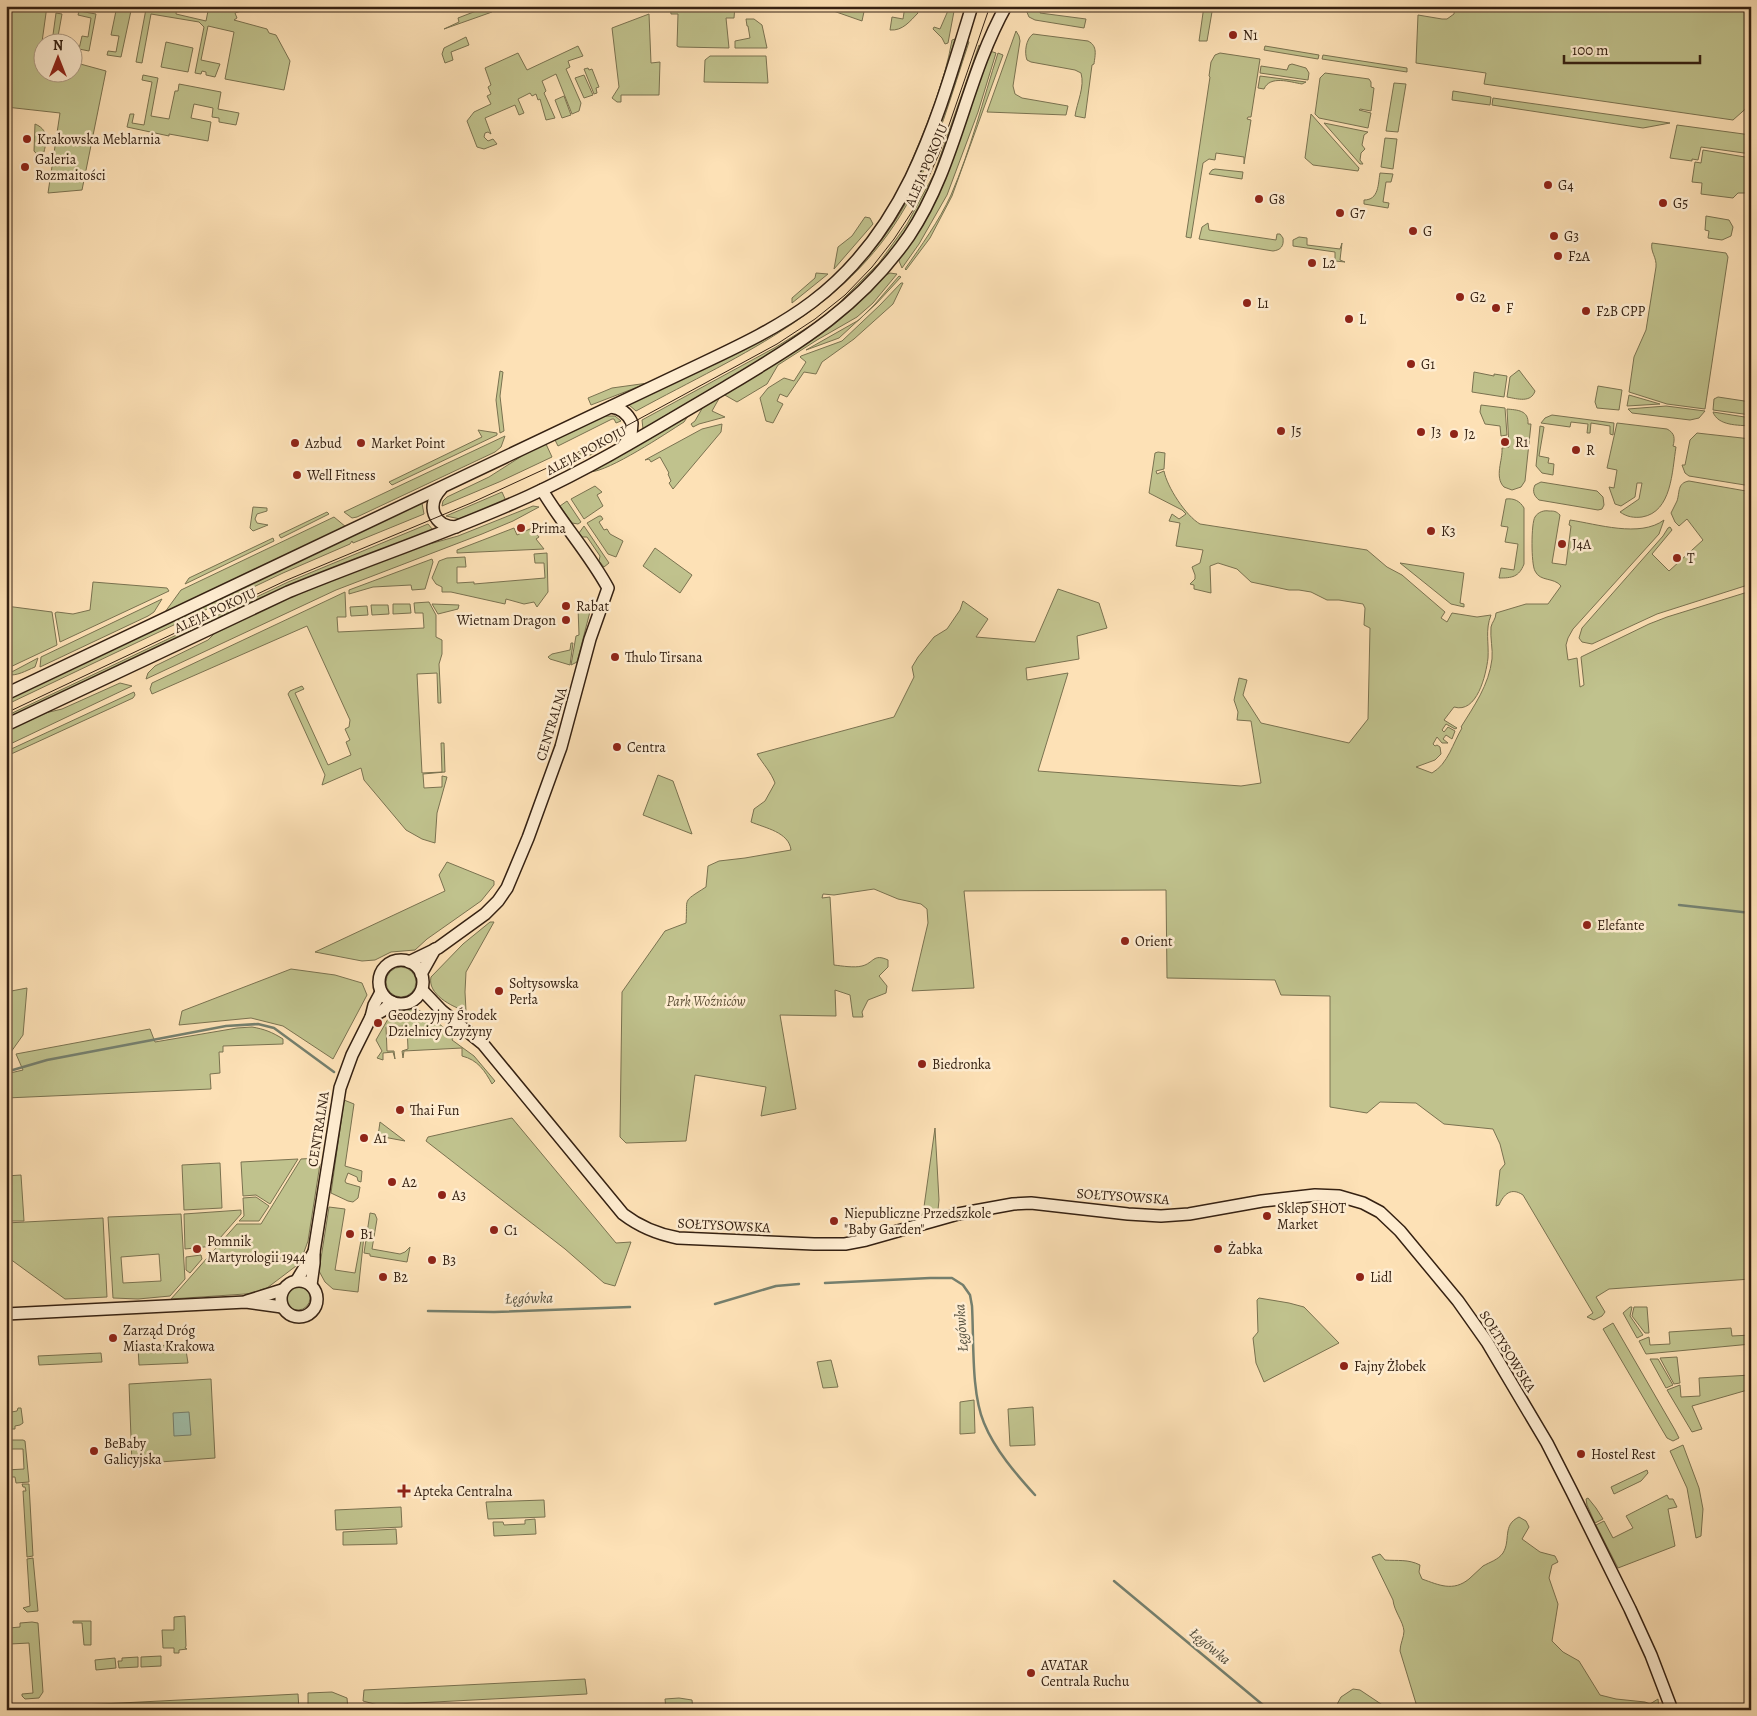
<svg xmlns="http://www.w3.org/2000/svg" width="1757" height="1716" viewBox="0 0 1757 1716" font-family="Alegreya,serif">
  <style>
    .green { fill: #c0c28d; stroke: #7a7250; fill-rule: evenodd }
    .water { fill: #a0bea9; stroke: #757f6d }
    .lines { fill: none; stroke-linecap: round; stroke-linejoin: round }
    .stream { stroke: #757f6d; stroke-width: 2.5 }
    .secondary-casing { stroke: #352112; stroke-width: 14 }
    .secondary { stroke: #feecd0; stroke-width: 11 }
    .tram { stroke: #352112; stroke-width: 1 }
    .poi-dot { fill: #8f2418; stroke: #feecd0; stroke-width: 2 }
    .labels { text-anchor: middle; stroke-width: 5; stroke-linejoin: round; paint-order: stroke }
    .poi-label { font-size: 14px; fill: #352112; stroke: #feecd0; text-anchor: start }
    .street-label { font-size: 14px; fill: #352112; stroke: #feecd0 }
    .park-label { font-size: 14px; font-style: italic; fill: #5f5137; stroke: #feecd0 }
    .water-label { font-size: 15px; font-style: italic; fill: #55503f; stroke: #feecd0 }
  </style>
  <rect width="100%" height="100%" fill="#fde1b6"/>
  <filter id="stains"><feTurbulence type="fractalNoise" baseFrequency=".004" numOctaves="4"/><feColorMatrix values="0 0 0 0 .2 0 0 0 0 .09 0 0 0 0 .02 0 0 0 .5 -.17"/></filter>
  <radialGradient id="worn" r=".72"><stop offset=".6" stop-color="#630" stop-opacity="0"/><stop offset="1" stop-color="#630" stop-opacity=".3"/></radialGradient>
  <g class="green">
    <polygon points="6,6 47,6 42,42 42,72 72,72 73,62 106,71 82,190 48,193 60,113 6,107"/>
    <polygon points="117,6 132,6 121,57 107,55 108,51 116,52 119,36 111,35"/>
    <polygon points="137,6 177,6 176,14 206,21 209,6 242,6 244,10 235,13 237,18 234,20 267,29 269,33 276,35 290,61 284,90 225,79 234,32 208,26 201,60 220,64 215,77 206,75 206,72 202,71 201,74 195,73 204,27 199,22 151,14 142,63 136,62 146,9"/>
    <polygon points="489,6 492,12 444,29 459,22 458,18"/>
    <polygon points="670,6 735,6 734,18 726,18 729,48 679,47 677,46 678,14 671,14"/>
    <polygon points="870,6 865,7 862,21 822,7"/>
    <path d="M905,6h9l4,7c-8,8 -15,18 -28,17l2,-13 11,2z"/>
    <polygon points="950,6 955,6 948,43 945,44 942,38 933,29 934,27 940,29"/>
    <polygon points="1028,6 1041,8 1040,13 1086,19 1084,28 1035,20 1029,17 1026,10"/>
    <polygon points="1204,6 1213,6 1207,41 1199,41"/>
    <polygon points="1455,6 1751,6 1751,104 1733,120 1484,84 1486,73 1416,63 1418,15 1442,19 1447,19 1454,14"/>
    <polygon points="79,11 96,14 89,51 79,49 82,36 88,37 91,18 78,15"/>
    <polygon points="56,13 62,14 57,42 52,42"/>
    <polygon points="649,14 651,63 660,62 659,95 621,95 621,102 617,102 612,98 619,87 612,28"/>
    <polygon points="746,19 754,19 762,25 767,48 735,48 735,41 750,38 748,26 747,26"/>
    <polygon points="1016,31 1019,36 1020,41 1013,86 1015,94 1022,98 1068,106 1066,115 987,112"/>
    <path d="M1033,34l55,7c10,5 7,14 6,23l-2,1 -7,53 -10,-2c2,-14 10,-29 6,-43l-6,-3 -44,-8 -4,-2c-3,-8 -1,-21 6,-26z"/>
    <polygon points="466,37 469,45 451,52 453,60 445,63 442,54 444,48"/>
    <path d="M955,39l-25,80 -20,51 -2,-1c17,-39 37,-87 44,-129z"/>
    <path d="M967,41l2,1c-17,51 -32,105 -57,153 -60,115 -168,157 -276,216l-7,-6v-1c31,-15 62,-29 93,-44 22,-11 46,-21 67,-35 52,-34 98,-81 125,-138 23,-46 37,-97 53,-146z"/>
    <polygon points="166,42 193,48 188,72 161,67"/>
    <polygon points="979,45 981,46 935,175 909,225 881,264 836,308 792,341 643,429 642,420 776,347 813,324 835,307 879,263 907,224 934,174"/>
    <polygon points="578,46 583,56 568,61 570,67 566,69 581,103 579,111 572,114 556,74 542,81 546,91 544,93 555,118 546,120 540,99 538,100 536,94 532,96 530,93 518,99 524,113 519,115 515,105 485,118 491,134 488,132 485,133 484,137 488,141 493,139 497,144 484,149 477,147 467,121 474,112 491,104 487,96 491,94 488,87 491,85 485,68 518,53 527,70"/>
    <polygon points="1265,46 1319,55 1318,59 1264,50"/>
    <polygon points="990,51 996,53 978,112 947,195 919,244 902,268 899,261 900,257 921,228 943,185"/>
    <path d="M998,53l5,2 -51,141 -22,42 -24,32 -1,-1c16,-23 34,-48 46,-74 20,-46 32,-95 47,-142z"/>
    <polygon points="1220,53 1260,59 1251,117 1248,117 1247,119 1251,120 1244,164 1244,157 1216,153 1215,160 1209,159 1203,163 1191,238 1186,237 1210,77 1209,76 1211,62 1215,55"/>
    <polygon points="1323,55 1407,68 1407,72 1322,59"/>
    <polygon points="710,56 766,56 768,83 704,82 705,60"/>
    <polygon points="1292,64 1306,68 1309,73 1308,80 1260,73 1261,66 1287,70 1289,65"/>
    <polygon points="588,68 589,70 592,69 599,87 596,88 597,93 594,94 584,69"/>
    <polygon points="1325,73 1369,79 1371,82 1371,87 1374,88 1371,111 1360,109 1359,110 1371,113 1368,128 1319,118 1315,114 1320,78"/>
    <polygon points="143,75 158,78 151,116 169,119 175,91 178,91 179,84 221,92 218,109 239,113 236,125 219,122 219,118 212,117 213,108 194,104 191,118 211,122 208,141 169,134 169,136 127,127 130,114 134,114 132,123 144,125 152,82 142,80"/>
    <polygon points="584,75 593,95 584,98 575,78"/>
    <path d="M1260,76l46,6 -4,2c-12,-2 -32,-9 -38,5l-6,-1z"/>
    <polygon points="1394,83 1406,84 1398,132 1386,131"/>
    <polygon points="1453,91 1491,97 1490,105 1452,100"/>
    <polygon points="564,96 571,115 562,118 555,100"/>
    <polygon points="1493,98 1670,123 1643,128 1492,105"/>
    <polygon points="1311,114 1359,168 1358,171 1313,165 1305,158"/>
    <polygon points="1324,123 1368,132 1364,135 1362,145 1365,149 1361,153 1360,160 1363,164 1360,164"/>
    <path d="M35,124c17,7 10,22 7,36l-8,-9z"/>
    <polygon points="1677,125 1751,135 1751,154 1701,147 1698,160 1692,159 1692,161 1670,158"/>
    <polygon points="1385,138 1397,139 1393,169 1381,167"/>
    <polygon points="1703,150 1751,158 1751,193 1738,193 1733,198 1701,194 1702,183 1692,182 1695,162 1701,163"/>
    <polygon points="1215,169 1243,172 1242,179 1209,174 1212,170"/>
    <path d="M1380,173l13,1 -2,8h-5l-3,20 6,1 -1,5 -24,-4v-4c15,0 14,-16 16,-27z"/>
    <polygon points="1706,216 1729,220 1733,227 1731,236 1722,240 1708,238 1709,231 1705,230"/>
    <polygon points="865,217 870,218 873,224 834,269 838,247 852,236"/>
    <path d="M1208,223l1,7 67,10 1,-6h3l3,4c1,8 -2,12 -10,13l-74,-12 3,-12z"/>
    <polygon points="1299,237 1307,238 1307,245 1340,249 1342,243 1340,260 1345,262 1335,261 1335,252 1293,246 1293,240"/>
    <path d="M1652,243l74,10 2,4 -23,152 -38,-5 -38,-12 5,-35 12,-27 10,-63c1,-10 -6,-15 -4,-24z"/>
    <polygon points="816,273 828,274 792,303 792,298 815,278"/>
    <path d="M890,273l7,1 -24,29 -16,14 -40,23 -39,25 -11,19 -30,18 -14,-8c33,-20 67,-38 98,-60 24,-17 46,-38 65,-59z"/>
    <polygon points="899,276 901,277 876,304 839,338 806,350 859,320 875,304"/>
    <polygon points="901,283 903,283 893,304 854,339 822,362 816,374 804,372 787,397 780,394 777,401 783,404 773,423 766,421 760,398 768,388 784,378 794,381 806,362 800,357 801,356 842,341 880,305"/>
    <path d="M1519,370l16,21c-4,12 -17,8 -28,6l3,-20z"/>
    <polygon points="500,371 503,372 500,396 504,431 500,433 496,400"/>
    <polygon points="1474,372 1494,376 1494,374 1507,376 1504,397 1472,392"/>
    <polygon points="648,383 591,405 588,398 612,388"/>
    <polygon points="1598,386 1622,390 1619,410 1597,408 1595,402"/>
    <polygon points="721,395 712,411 725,417 699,424 693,427 691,424 695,421 704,405"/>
    <polygon points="1629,395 1660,404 1627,406"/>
    <polygon points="1718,397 1751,402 1751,415 1713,410 1714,399"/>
    <polygon points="1481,405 1505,408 1507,435 1501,436 1500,426 1485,424 1480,412"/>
    <polygon points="1666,406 1705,411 1699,418 1690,420 1632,413 1628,409"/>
    <path d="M1507,409c10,1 22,1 21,15h3l-6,57 -4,6 -9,3 -8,-3c-10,-10 -1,-27 -2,-39l7,-1z"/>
    <path d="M1713,412l38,6v8c-13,-1 -33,0 -38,-14z"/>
    <polygon points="1552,415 1614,423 1613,435 1610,434 1610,426 1591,423 1590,433 1587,433 1588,424 1571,422 1570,427 1541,423 1545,418"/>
    <polygon points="605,416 615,416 621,421 616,423 614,419 612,419 558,446 555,440"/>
    <path d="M688,416l-4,6c-19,12 -74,49 -94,50z"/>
    <path d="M1617,423l50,6c8,4 8,10 6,17l3,1c-4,24 -4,65 -34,70 -8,1 -15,0 -22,-5l19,-13 3,-16h-5l-2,14 -14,9 -6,-2 -6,-17 5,1 3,-18 -10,-2z"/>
    <polygon points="722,424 721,432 673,489 669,483 671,481 668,474 669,473 660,457 651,462 649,459 645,460 702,429"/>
    <polygon points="1540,426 1544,427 1539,456 1549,458 1548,463 1554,464 1553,475 1542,473 1536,466"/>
    <polygon points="478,430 497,433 497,435 392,485 389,482 482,437"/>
    <polygon points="624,430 619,439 567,468 564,462"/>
    <polygon points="1697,433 1751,439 1751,486 1689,476 1685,473 1682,465 1685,465 1690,440"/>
    <polygon points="505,436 501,447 495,452 357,517 352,518 344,512"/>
    <polygon points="546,444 552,457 499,482 442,506 443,501 447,497 489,477 525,454"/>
    <path d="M1158,452l7,1 -1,16 -8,2 1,3 7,-3c3,16 22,45 36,53l167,26 20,17 15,8 43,37 -4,6 6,4 5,-9 25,4 14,-2c-6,15 -2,28 -3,43 -2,17 -11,56 -34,49l-10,13 13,8 -2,1 -9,-5 -4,6 2,2 4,-5 7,4 -3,8 -6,-4 -3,4 5,4h-6l-5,-6 -4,7 2,2 2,-1 3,2 1,7 -6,6 -19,7 16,6c16,-9 21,-30 30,-45l-1,-1c13,-21 28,-42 31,-68 1,-10 -2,-21 -1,-32 1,-5 5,-8 5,-14l30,-9h22l13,-18c-7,-9 -21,-4 -26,-15 -4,-7 -4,-48 0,-54 3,-5 9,-7 14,-6 5,0 7,0 11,4l-8,48 14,2 5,-39 -2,-1 1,-5c27,4 70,18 94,0l-5,14 -86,95 -5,9 -2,7 2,15 9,-2 3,29 4,-2 -3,-28 68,-33 18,-7 84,-26v688l-142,10 -13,8 9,15 -3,4 -8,4 -7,-3 6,-4 -70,-118c-12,-8 -19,-1 -24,10l-3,1 4,-36 5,-6 -5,-20 -7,-15 -49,-5 -28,-21 -36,-1 -13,11 -37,-6v-111l-49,-1 -6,-15 -108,-2 -1,-88 -202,1 10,97 -62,3 16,-68 -1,-14 -6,-5 -23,-5 -24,-10 -40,6 -11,-1 -1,4 8,-1 4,68c8,1 20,3 28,1 12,-3 11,-13 26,-6v7l-9,9 8,10 -1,7 -18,7 -6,12 1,5h-10l-3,-22 -15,-5 1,26 -56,-1 16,94 -35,7 5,-29 -71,-12 -9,66 -60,2 -6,-6 2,-145 43,-61 21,-8c2,-26 -5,-20 20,-36l2,-21 11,-5 26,-3 46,-8c-2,-18 -26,-22 -40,-28l3,-13 11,-8 10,-18c-4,-11 -12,-19 -18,-29l137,-37 20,-40 -2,-10 6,-10 16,-20 13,-8 13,-19 3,-9 25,18 -12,18 59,5 23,-53 41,14 8,25 -30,8 2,23 -53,9 1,12 41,-7 -30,98 203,15 20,-3 -10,-62 -14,-1 1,-8 -4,-12 5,-22 8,2 -4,15 18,28 88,20 19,-24 2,-91 -6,-3 1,-17 -2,-4 -24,-4h-12l-16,-8 -12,-2h-10l-38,-8 -14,-13 -19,-6 -8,3 1,27 -17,-4v-4l-4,-1 5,-5v-4l-3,-8 8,-4 3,-13 -27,-4 4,-23 -11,-2 3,-7 7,5 7,-5 -4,-4 -33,-17 6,-40z"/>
    <path d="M1689,481l57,10 -1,3 6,1v89l-94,30 -65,30 -10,-2 -3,-4 3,-10 81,-92 5,-8 2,-1 2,3 -20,24 17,17 34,-31 -16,-21 -8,7 -4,-4 -4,-9c2,-4 4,-8 6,-12 3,-9 0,-18 12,-20z"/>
    <path d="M1541,482l56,9 6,6 1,8 -2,4 -4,1 -59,-10c-5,-4 -7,-9 -4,-15z"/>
    <polygon points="595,486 602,492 597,495 603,506 584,519 571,499"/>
    <polygon points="502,492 506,501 460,519 446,516"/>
    <path d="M1506,499c8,-1 14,2 18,9v56c-5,13 -12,14 -25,14l2,-10 13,2 4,-26 -13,-2 3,-15 -7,-1z"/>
    <polygon points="567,501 581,522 578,524 572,523 560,506"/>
    <polygon points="422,503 424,514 353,543 352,541 350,544 283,573 12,702 11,701 6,704 6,700"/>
    <polygon points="533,506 539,507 513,521 482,534 336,590 146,679 148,673 155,666 208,640 217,631 293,595 419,547 458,536"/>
    <polygon points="253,507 267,508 267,511 257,514 255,519 257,523 268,525 253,531 250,528"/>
    <polygon points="327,512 329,514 281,538 279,535"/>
    <polygon points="599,516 601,516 603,519 599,522 604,530 607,529 610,534 623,541 616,557 608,554 587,523"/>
    <polygon points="334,517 346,527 165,612 181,590"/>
    <polygon points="428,524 433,530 290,585 6,720 6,716 288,582"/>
    <polygon points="584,526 609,563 604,567 599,561 600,556 587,537 582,537 579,533"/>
    <polygon points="514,528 517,535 532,528 539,537 536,539 544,549 457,553 457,550"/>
    <polygon points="273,538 274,541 185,584 189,578"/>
    <polygon points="655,548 692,575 680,593 643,566"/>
    <polygon points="547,553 548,592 537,607 534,602 524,604 506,599 505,604 451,592 442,592 442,587 436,584 432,578 439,561 447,558 465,557 466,567 457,567 457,583 474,582 474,584 545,578 544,563 535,563 534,554"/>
    <polygon points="432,559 433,562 425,589 412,590 411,585 373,587 349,594 349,590"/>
    <polygon points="1400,563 1464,573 1460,603 1464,604 1464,607 1451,604"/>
    <polygon points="93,582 167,588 169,591 60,642 55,613 57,612 73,614 90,610"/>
    <polygon points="345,592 346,617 337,617 338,632 424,628 423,613 415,613 414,603 429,602 436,615 436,637 442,640 442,654 439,664 441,703 438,703 437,673 417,674 422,773 442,772 441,743 444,743 445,772 423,774 424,788 442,787 442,776 447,777 437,813 435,843 422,839 406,830 364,780 361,768 322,785 325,775 288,694 290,691 302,686 304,689 295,693 328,765 351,755 346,742 350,740 345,729 349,727 350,720 307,626 152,694 150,689 152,683"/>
    <polygon points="162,599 154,612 148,616 40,667 41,657"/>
    <polygon points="593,600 577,662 571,665 576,636 579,635 578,607"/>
    <polygon points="393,604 410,604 411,613 393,614"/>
    <polygon points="432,604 459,605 458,609 438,614"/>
    <polygon points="388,605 389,614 372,615 371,605"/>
    <polygon points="6,606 52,612 57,645 6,669"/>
    <polygon points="367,606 368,615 351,616 350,607"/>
    <polygon points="571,643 573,643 570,665 550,659 548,657 552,654 570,650"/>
    <path d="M38,658l-3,9c-10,4 -17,9 -29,8z"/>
    <polygon points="120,683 132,686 6,746 6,731 41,714 62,709"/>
    <polygon points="134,692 135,695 133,698 9,755 7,751"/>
    <polygon points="658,775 673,781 692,834 643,815"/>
    <polygon points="447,862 494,881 494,885 481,901 427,939 415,950 391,952 375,960 362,961 315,952 445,891 439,875"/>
    <path d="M490,922h4l-28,50 -1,20 1,19c-14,-4 -39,-17 -35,-34l32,-33z"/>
    <circle cx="401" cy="982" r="15"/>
    <polygon points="291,969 335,975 362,983 367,995 333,1059 283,1026 251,1018 179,1025 182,1011"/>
    <polygon points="27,988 23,1035 6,1059 6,992"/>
    <path d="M416,1009l11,5 27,22 -2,4 22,16 21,25 -3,3c-7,-13 -14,-24 -30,-28v-8l-58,3 -1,7 -1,-7 6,-2 -1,-23 -21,1 1,24h7l1,8 -2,-7 -10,1v7l-6,-2 5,-7 -6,-11 16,-28z"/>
    <path d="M252,1027c12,2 20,5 31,12v5l-60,2v6h-4l1,21 -10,1 1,15 -205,9v-24l17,-4 -7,-16 134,-25 5,13 82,-14z"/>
    <polygon points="344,1100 354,1104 345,1166 362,1171 361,1182 358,1181 357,1177 348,1173 345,1181 346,1183 360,1187 358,1198 353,1202 348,1201 331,1193"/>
    <polygon points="512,1118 616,1243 631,1242 615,1286 604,1283 565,1249 426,1141 428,1137"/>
    <polygon points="380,1122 405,1141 378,1136"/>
    <polygon points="935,1128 939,1200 938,1210 915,1217 916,1213 923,1214"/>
    <polygon points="317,1158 320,1164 308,1241 300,1263 267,1288 260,1290 260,1293 171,1299 237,1224 261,1224 301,1159"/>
    <polygon points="298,1159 270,1204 256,1195 243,1196 241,1162"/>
    <polygon points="220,1163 222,1208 184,1210 182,1165"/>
    <polygon points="21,1175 24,1221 6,1221 6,1176"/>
    <polygon points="256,1197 269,1206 259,1221 239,1221 244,1216 243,1198"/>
    <polygon points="329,1207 345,1209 335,1270 355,1273 362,1235 364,1236 358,1292 333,1289 325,1282 319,1271"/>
    <polygon points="241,1210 241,1214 213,1246 185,1249 184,1214"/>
    <polygon points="370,1213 375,1214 377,1219 372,1249 400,1254 405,1252 410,1247 407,1262 370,1256 370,1254 364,1253"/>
    <path d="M181,1214l4,65 -15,17 -32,3 -25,-1 -5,-81zM159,1254l2,27 -38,2 -2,-26z"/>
    <polygon points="103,1218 107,1297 65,1299 6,1256 6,1223"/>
    <polygon points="201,1255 202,1259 190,1273 186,1270 186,1257"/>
    <circle cx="298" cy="1298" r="12"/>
    <polygon points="1259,1298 1289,1303 1304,1307 1339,1343 1264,1382 1256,1363 1253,1338 1258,1332 1257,1300"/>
    <polygon points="1630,1307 1632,1307 1630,1316 1643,1335 1637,1338 1623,1313"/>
    <polygon points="1634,1307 1647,1307 1649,1333 1645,1333 1632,1316"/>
    <polygon points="1613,1323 1675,1430 1679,1438 1673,1441 1667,1438 1603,1329"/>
    <polygon points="1731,1328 1732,1336 1751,1335 1751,1344 1646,1354 1639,1341 1649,1337 1650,1345 1670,1344 1669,1332"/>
    <polygon points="185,1344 188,1363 139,1365 138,1347"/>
    <polygon points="101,1353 102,1362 39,1365 38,1356"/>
    <polygon points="1677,1357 1680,1383 1674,1384 1660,1358"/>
    <polygon points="1650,1359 1658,1359 1673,1385 1666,1388"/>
    <polygon points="831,1360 838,1387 823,1388 817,1362"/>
    <polygon points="1751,1375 1751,1389 1692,1406 1702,1429 1692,1432 1667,1390 1680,1385 1681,1397 1700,1396 1699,1378"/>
    <polygon points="211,1379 215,1458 132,1464 129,1384"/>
    <polygon points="974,1400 975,1433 960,1434 960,1402"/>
    <polygon points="1033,1407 1035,1445 1010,1446 1008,1409"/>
    <polygon points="18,1408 21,1408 23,1423 20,1425 15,1426 15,1429 6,1429 6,1413 17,1411"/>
    <polygon points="6,1440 23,1440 25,1441 29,1482 16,1483 15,1477 6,1477 6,1470 24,1469 23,1449 6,1449"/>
    <polygon points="1683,1445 1699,1488 1703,1509 1701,1536 1696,1538 1687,1488 1670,1451"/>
    <polygon points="1647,1470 1648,1473 1641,1481 1614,1494 1611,1487"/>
    <polygon points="22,1484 29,1484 33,1556 27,1557 23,1491 26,1491 25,1487 23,1487"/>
    <polygon points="1667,1495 1669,1499 1673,1499 1677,1507 1668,1509 1675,1546 1618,1568 1596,1525 1604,1521 1613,1538 1633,1528 1626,1516"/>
    <polygon points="1588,1498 1596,1508 1603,1519 1595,1523 1587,1505 1586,1499"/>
    <polygon points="544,1500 545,1517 488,1519 486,1502"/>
    <polygon points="401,1507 402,1527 336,1530 335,1510"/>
    <path d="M1519,1517l7,4 3,6 -7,12 18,13 15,4 3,6 -6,3 -3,13 9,26 -6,37 11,11 16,9 21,34 16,4 29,3 5,2 8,-5 1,11h-241l-18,-59c0,-7 4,-14 4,-20 -1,-10 -10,-20 -11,-31l-21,-43 8,-3 5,6c13,1 23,-1 35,5l-1,7 3,7c17,6 31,13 47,0 5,-4 9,-9 14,-13 7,-4 15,-6 20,-13 8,-13 -1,-28 16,-36z"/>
    <polygon points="535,1519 536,1534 494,1536 493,1522 503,1522 504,1525 525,1524 525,1520"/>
    <polygon points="396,1529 397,1544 343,1545 343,1532"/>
    <polygon points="33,1558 38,1611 27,1612 23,1608 30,1606 27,1559"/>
    <polygon points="185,1616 186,1646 185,1648 187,1649 179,1650 179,1653 174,1653 174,1648 163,1648 162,1630 174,1630 174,1617"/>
    <polygon points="73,1621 91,1621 91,1645 84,1645 82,1623 73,1623"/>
    <polygon points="32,1622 38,1623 43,1692 39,1698 25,1699 22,1696 22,1694 33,1693 29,1643 10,1644 9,1628 20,1627 20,1623"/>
    <polygon points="161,1656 161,1666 141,1667 141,1657"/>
    <polygon points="138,1657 138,1667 119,1668 118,1661 122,1661 122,1658"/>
    <polygon points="115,1658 116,1668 96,1670 95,1660"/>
    <polygon points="585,1679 587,1694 378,1705 363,1701 364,1690"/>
    <polygon points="1353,1689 1360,1690 1390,1710 1334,1710 1341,1697"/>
    <polygon points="332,1692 347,1698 348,1710 308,1710 308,1693"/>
    <polygon points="298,1694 299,1710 62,1710 62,1706"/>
    <polygon points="679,1698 692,1700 693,1710 666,1710 665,1699"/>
  </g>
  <polygon class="water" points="189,1412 191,1435 174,1436 173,1413"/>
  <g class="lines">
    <g class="stream">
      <polyline points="1679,905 1751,913"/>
      <polyline points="6,1072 47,1060 226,1026 258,1024 274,1028 334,1072"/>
      <path d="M825,1283l105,-5h22l11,7 7,10 2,11c2,35 -1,86 12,117 11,27 32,51 51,72"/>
      <polyline points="715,1304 776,1286 799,1284"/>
      <polyline points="428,1311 494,1312 630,1307"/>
      <polyline points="1114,1581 1269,1710"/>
    </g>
    <g class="secondary-casing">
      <g id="secondary">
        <path d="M611,407c10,1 17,7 21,16l-1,13 -7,9"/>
        <path d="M441,489c-15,16 -8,38 15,38"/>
        <path d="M6,694l697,-331c38,-18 76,-36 109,-61 97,-73 126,-186 160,-296"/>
        <path d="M6,725l282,-133c80,-33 162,-60 241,-96 68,-31 132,-71 197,-109 73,-44 133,-79 183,-151 47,-70 56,-157 97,-230"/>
        <circle cx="401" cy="982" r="22"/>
        <path d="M409,962l29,-14 47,-34 13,-13 9,-13 21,-50 33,-91 29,-108 18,-51c-19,-35 -46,-64 -66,-98"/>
        <polyline points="421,974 435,949"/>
        <path d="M422,990l20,21 41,33 140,170c17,13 34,20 55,24l136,6h31l21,-4 92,-26 55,-10 18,-1 97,11 33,2 28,-2 73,-13 53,-6 24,1 24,7 17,9 20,19 58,70 29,41 60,101 25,49 58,117 21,46 21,55"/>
        <polyline points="371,1017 382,1011 392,1002"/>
        <polyline points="297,1280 314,1252"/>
        <circle cx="299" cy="1299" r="18"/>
        <polyline points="311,1285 314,1263 314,1252 340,1088 352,1055 371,1017 374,1005 381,992"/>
        <polyline points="247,1301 282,1290"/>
        <polyline points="6,1314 246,1302 282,1307"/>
      </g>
    </g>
    <use href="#secondary" class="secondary"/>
    <polyline class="tram" points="6,713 287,580 471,503 560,462 777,344 815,319 845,295 872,267 894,239 915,207 939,154 990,6"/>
  </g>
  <g class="poi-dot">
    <circle cx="1233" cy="35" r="5"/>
    <circle cx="27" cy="139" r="5"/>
    <circle cx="25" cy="167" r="5"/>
    <circle cx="1548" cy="185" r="5"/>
    <circle cx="1259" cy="199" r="5"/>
    <circle cx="1663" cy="203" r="5"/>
    <circle cx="1340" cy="213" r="5"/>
    <circle cx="1413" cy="231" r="5"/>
    <circle cx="1554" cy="236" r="5"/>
    <circle cx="1558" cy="256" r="5"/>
    <circle cx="1312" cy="263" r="5"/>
    <circle cx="1460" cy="297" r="5"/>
    <circle cx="1247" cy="303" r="5"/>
    <circle cx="1496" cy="308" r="5"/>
    <circle cx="1586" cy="311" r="5"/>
    <circle cx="1349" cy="319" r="5"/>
    <circle cx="1411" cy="364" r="5"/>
    <circle cx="1281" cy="431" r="5"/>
    <circle cx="1421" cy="432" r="5"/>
    <circle cx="1454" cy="434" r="5"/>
    <circle cx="1505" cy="442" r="5"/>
    <circle cx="295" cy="443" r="5"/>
    <circle cx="361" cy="443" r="5"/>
    <circle cx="1576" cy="450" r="5"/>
    <circle cx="297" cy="475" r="5"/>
    <circle cx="521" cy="528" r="5"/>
    <circle cx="1431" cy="531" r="5"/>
    <circle cx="1562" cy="544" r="5"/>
    <circle cx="1677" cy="558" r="5"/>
    <circle cx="566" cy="606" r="5"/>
    <circle cx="566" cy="620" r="5"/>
    <circle cx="615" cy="657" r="5"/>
    <circle cx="617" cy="747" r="5"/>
    <circle cx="1587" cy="925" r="5"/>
    <circle cx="1125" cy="941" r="5"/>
    <circle cx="499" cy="991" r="5"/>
    <circle cx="378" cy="1023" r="5"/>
    <circle cx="922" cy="1064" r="5"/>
    <circle cx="400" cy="1110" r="5"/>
    <circle cx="364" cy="1138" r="5"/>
    <circle cx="392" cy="1182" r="5"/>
    <circle cx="442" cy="1195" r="5"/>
    <circle cx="1267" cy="1216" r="5"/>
    <circle cx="834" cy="1221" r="5"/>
    <circle cx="494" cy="1230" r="5"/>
    <circle cx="350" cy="1234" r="5"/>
    <circle cx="197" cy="1249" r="5"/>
    <circle cx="1218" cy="1249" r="5"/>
    <circle cx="432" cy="1260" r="5"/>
    <circle cx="383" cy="1277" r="5"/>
    <circle cx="1360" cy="1277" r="5"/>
    <circle cx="113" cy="1338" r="5"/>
    <circle cx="1344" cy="1366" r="5"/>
    <circle cx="94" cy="1451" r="5"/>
    <circle cx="1581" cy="1454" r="5"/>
    <path d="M401.5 1483.5h5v5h5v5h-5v5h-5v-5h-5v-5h5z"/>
    <circle cx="1031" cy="1673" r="5"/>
  </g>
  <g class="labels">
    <g class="poi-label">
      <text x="1243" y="40">N1</text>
      <text x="37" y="144">Krakowska Meblarnia</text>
      <text x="35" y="164">Galeria<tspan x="35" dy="16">Rozmaitości</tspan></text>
      <text x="1558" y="190">G4</text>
      <text x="1269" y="204">G8</text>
      <text x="1673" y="208">G5</text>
      <text x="1350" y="218">G7</text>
      <text x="1423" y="236">G</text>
      <text x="1564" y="241">G3</text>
      <text x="1568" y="261">F2A</text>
      <text x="1322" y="268">L2</text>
      <text x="1470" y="302">G2</text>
      <text x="1257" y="308">L1</text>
      <text x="1506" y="313">F</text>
      <text x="1596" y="316">F2B CPP</text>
      <text x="1359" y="324">L</text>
      <text x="1421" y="369">G1</text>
      <text x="1291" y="436">J5</text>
      <text x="1431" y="437">J3</text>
      <text x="1464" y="439">J2</text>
      <text x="1515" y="447">R1</text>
      <text x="305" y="448">Azbud</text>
      <text x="371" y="448">Market Point</text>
      <text x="1586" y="455">R</text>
      <text x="307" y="480">Well Fitness</text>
      <text x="531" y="533">Prima</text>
      <text x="1441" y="536">K3</text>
      <text x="1572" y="549">J4A</text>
      <text x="1687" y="563">T</text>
      <text x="576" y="611">Rabat</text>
      <text x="556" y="625" text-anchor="end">Wietnam Dragon</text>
      <text x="625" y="662">Thulo Tirsana</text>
      <text x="627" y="752">Centra</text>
      <text x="1597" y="930">Elefante</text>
      <text x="1135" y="946">Orient</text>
      <text x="509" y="988">Sołtysowska<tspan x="509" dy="16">Perła</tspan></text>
      <text x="388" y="1020">Geodezyjny Środek<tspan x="388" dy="16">Dzielnicy Czyżyny</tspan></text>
      <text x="932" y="1069">Biedronka</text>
      <text x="410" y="1115">Thai Fun</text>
      <text x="374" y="1143">A1</text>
      <text x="402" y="1187">A2</text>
      <text x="452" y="1200">A3</text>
      <text x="1277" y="1213">Sklep SHOT<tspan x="1277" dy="16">Market</tspan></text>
      <text x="844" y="1218">Niepubliczne Przedszkole<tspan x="844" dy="16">"Baby Garden"</tspan></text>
      <text x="504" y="1235">C1</text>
      <text x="360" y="1239">B1</text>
      <text x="207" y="1246">Pomnik<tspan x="207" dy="16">Martyrologii 1944</tspan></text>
      <text x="1228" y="1254">Żabka</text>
      <text x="442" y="1265">B3</text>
      <text x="393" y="1282">B2</text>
      <text x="1370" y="1282">Lidl</text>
      <text x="123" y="1335">Zarząd Dróg<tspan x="123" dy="16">Miasta Krakowa</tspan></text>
      <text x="1354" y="1371">Fajny Żłobek</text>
      <text x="104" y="1448">BeBaby<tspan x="104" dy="16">Galicyjska</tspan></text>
      <text x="1591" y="1459">Hostel Rest</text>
      <text x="414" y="1496">Apteka Centralna</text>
      <text x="1041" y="1670">AVATAR<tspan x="1041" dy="16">Centrala Ruchu</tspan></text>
    </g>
    <g class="street-label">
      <text transform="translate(926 165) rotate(-67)" y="5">ALEJA POKOJU</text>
      <text transform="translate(586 450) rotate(-28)" y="5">ALEJA POKOJU</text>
      <text transform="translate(215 610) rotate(-25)" y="5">ALEJA POKOJU</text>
      <text transform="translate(551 724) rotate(-73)" y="5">CENTRALNA</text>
      <text transform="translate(318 1129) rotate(-81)" y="5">CENTRALNA</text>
      <text transform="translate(1123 1196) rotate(4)" y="5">SOŁTYSOWSKA</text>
      <text transform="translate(724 1225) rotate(3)" y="5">SOŁTYSOWSKA</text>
      <text transform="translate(1508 1351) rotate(58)" y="5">SOŁTYSOWSKA</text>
    </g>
    <g class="park-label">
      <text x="706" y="1006">Park Woźniców</text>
    </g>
    <g class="water-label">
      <text transform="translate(529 1298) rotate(-1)" y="5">Łęgówka</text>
      <text transform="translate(961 1328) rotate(-94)" y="5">Łęgówka</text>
      <text transform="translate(1210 1646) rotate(40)" y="5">Łęgówka</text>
    </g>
  </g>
  <rect width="1757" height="1716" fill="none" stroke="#fde1b6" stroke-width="25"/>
  <rect x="8" y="8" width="1742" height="1701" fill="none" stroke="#352112" stroke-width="2.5"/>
  <rect x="12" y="12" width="1732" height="1691" fill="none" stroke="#352112"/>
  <g transform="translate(58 58)"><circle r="24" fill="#feecd0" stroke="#ae9b84"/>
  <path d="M0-4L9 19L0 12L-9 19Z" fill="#8f2418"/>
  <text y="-8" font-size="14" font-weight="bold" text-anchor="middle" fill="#352112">N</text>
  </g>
  <path d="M1564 55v8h136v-8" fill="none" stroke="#352112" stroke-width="2.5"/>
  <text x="1572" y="55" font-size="15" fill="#352112" stroke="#feecd0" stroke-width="4" paint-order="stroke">100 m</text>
  <rect width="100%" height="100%" filter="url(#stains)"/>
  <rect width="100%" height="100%" fill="url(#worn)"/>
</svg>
